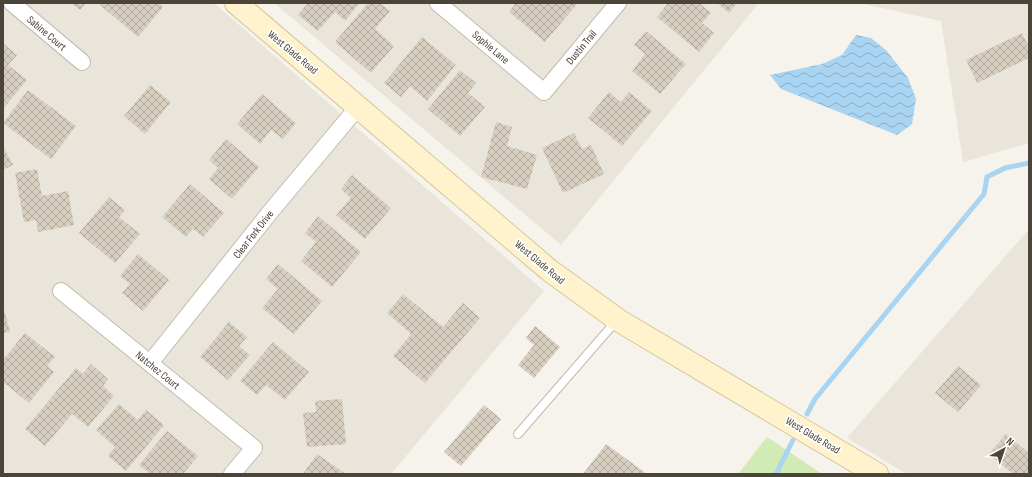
<svg xmlns="http://www.w3.org/2000/svg" width="1032" height="477" viewBox="0 0 1032 477" font-family="'Sofia Sans Condensed',sans-serif">
  <style>
    .residential { fill: #eae5da }
    .green { fill: #d2eab5 }
    .water { fill: url(#water-waves) }
    .lines { fill: none; stroke-linecap: round; stroke-linejoin: round }
    .stream { stroke: #a9d4f2; stroke-width: 5 }
    .building { fill: url(#building-cross-hatch) }
    .lane-casing { stroke: #c2bbae; stroke-width: 10 }
    .street-casing { stroke: #c2bbae; stroke-width: 18 }
    .secondary-casing { stroke: #d6c79b; stroke-width: 24 }
    .lane { stroke: #fff; stroke-width: 8 }
    .street { stroke: #fff; stroke-width: 16 }
    .secondary { stroke: #fff3cd; stroke-width: 22 }
    .labels { text-anchor: middle; stroke-width: 3.5; stroke-linejoin: round; paint-order: stroke }
    .street-label { font-size: 11px; fill: #4b4439; stroke: #fff }
  </style>
  <defs>
    <pattern id="water-waves" width="16" height="10" patternUnits="userSpaceOnUse"><rect width="16" height="10" fill="#a9d4f2"/><path d="M0 5q4-4 8 0t8 0" fill="none" stroke="#8caec5"/></pattern>
    <pattern id="building-cross-hatch" width="8" height="8" patternUnits="userSpaceOnUse"><rect width="8" height="8" fill="#d8cfc1"/><path d="M0 0l8 8M0 8l8-8" fill="none" stroke="#b1aa9e"/></pattern>
  </defs>
  <rect width="100%" height="100%" fill="#f6f3ec"/>
  <g class="residential">
    <polygon points="3,3 214,3 544,291 391,474 3,474"/>
    <polygon points="274,3 759,3 561,245"/>
    <polygon points="859,3 1029,3 1029,143 963,162 941,21"/>
    <polygon points="1029,229 1029,474 907,474 847,438"/>
  </g>
  <polygon class="green" points="767,437 822,474 738,474"/>
  <polygon class="water" points="856,35 871,38 886,50 908,78 916,99 912,124 897,135 781,89 770,75 822,64 842,55"/>
  <g class="lines">
    <g class="stream">
      <polyline points="807,414 815,399 984,194 987,177 1005,168 1029,163"/>
      <polyline points="776,474 793,440"/>
    </g>
  </g>
  <g class="building">
    <polygon points="71,3 86,3 80,10"/>
    <polygon points="102,3 159,3 163,7 138,37 100,5"/>
    <polygon points="308,3 360,3 345,21 335,12 318,31 298,15"/>
    <polygon points="368,3 380,3 390,11 375,29 394,46 371,73 335,42"/>
    <polygon points="516,3 578,3 545,42 509,12"/>
    <polygon points="668,3 699,3 711,13 702,23 714,33 699,52 657,17"/>
    <polygon points="717,3 737,3 729,13"/>
    <polygon points="646,31 686,64 660,94 632,71 645,54 634,45"/>
    <polygon points="1022,33 1029,47 1029,58 977,83 966,60"/>
    <polygon points="422,37 456,65 427,101 410,86 401,97 384,83"/>
    <polygon points="3,43 17,55 8,65 27,80 3,109"/>
    <polygon points="460,70 476,83 468,93 485,107 460,136 428,109"/>
    <polygon points="150,85 171,102 145,134 124,116"/>
    <polygon points="28,90 76,126 51,159 3,123"/>
    <polygon points="609,92 621,102 629,92 652,111 622,146 588,118"/>
    <polygon points="262,94 296,123 283,139 271,130 260,144 237,124"/>
    <polygon points="496,122 512,127 507,146 537,155 527,189 481,177"/>
    <polygon points="574,133 582,149 591,145 604,174 563,193 542,148"/>
    <polygon points="226,139 259,167 232,199 209,179 218,168 209,160"/>
    <polygon points="3,146 13,165 3,170"/>
    <polygon points="37,169 42,196 68,191 74,225 38,232 36,220 24,222 15,173"/>
    <polygon points="352,175 391,208 365,239 336,215 351,198 341,189"/>
    <polygon points="190,184 224,213 203,237 193,229 186,237 162,217"/>
    <polygon points="109,197 125,210 119,217 140,234 115,263 79,233"/>
    <polygon points="318,216 361,252 332,287 301,261 316,242 305,233"/>
    <polygon points="138,254 169,280 143,311 122,293 130,284 120,276"/>
    <polygon points="278,264 322,301 294,334 262,308 278,289 266,279"/>
    <polygon points="403,294 443,327 463,303 480,318 425,383 393,356 411,334 387,313"/>
    <polygon points="3,305 10,332 3,333"/>
    <polygon points="229,322 247,337 239,346 250,355 228,380 200,357"/>
    <polygon points="535,326 560,347 534,378 518,365 534,345 526,338"/>
    <polygon points="25,333 55,357 47,366 54,372 29,403 3,382 3,360"/>
    <polygon points="273,342 309,372 285,400 266,385 257,395 240,381"/>
    <polygon points="91,364 108,379 103,386 114,396 88,427 72,414 45,446 25,429 76,368 83,374"/>
    <polygon points="958,366 981,385 958,412 935,393"/>
    <polygon points="342,399 346,444 307,447 303,413 316,412 315,401"/>
    <polygon points="119,404 138,420 146,410 164,425 126,471 108,456 115,447 96,430"/>
    <polygon points="484,405 501,419 461,466 444,452"/>
    <polygon points="167,431 198,456 183,474 146,474 148,472 139,465"/>
    <polygon points="1006,434 1029,453 1029,474 1013,474 989,454"/>
    <polygon points="606,444 647,474 583,474"/>
    <polygon points="317,454 346,474 303,474"/>
  </g>
  <g class="lines">
    <g class="lane-casing">
      <polyline id="lane" points="518,434 617,320"/>
    </g>
    <g class="street-casing">
      <g id="street">
        <polyline points="12,3 82,62"/>
        <polyline points="438,3 544,92 618,3"/>
        <polyline points="61,291 254,448 232,474"/>
        <polyline points="150,363 271,211 358,107"/>
      </g>
    </g>
    <g class="secondary-casing">
      <polyline id="secondary" points="236,3 549,270 618,320 877,474"/>
    </g>
    <use href="#lane" class="lane"/>
    <use href="#street" class="street"/>
    <use href="#secondary" class="secondary"/>
  </g>
  <g class="labels">
    <g class="street-label">
      <text transform="translate(47 33) rotate(40)" y="4">Sabine Court</text>
      <text transform="translate(491 47) rotate(40)" y="4">Sophie Lane</text>
      <text transform="translate(581 47) rotate(-50)" y="4">Dustin Trail</text>
      <text transform="translate(293 52) rotate(40)" y="4">West Glade Road</text>
      <text transform="translate(253 234) rotate(-52)" y="4">Clear Fork Drive</text>
      <text transform="translate(540 262) rotate(40)" y="4">West Glade Road</text>
      <text transform="translate(158 370) rotate(39)" y="4">Natchez Court</text>
      <text transform="translate(813 435) rotate(31)" y="4">West Glade Road</text>
    </g>
  </g>
  <rect width="1032" height="477" fill="none" stroke="#4b4439" stroke-width="8"/>
  <g transform="translate(1004 449) rotate(40)" stroke="#ffffff" stroke-width="3" paint-order="stroke">
  <path d="M0-3L7 15L0 10L-7 15Z" fill="#4b4439"/>
  <text y="-6" font-size="11" font-weight="bold" text-anchor="middle" fill="#4b4439">N</text>
  </g>
</svg>
